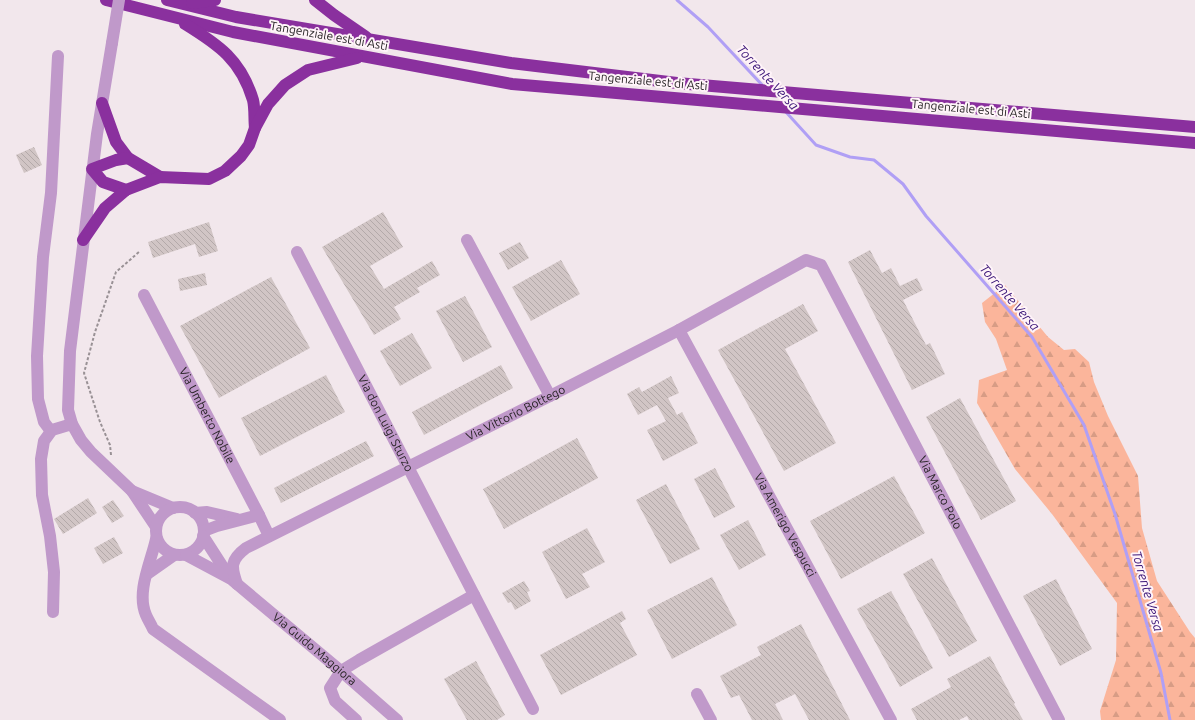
<svg xmlns="http://www.w3.org/2000/svg" width="1195" height="720" viewBox="0 0 1195 720" font-family="Ubuntu,sans-serif">
  <style>
    .forest { fill: url(#forest-firs) }
    .lines { fill: none; stroke-linecap: round; stroke-linejoin: round }
    .stream { stroke: #b09ff5; stroke-width: 3 }
    .building { fill: url(#building-back-hatch) }
    .path { stroke: #999195; stroke-width: 2; stroke-dasharray: 3 2; stroke-linecap: butt }
    .minor { stroke: #c099ca; stroke-width: 12 }
    .highway { stroke: #8a309e; stroke-width: 12 }
    .minor-bridge { stroke: #c099ca; stroke-width: 12 }
    .labels { text-anchor: middle; stroke-width: 4; stroke-linejoin: round; paint-order: stroke }
    .street-label { font-size: 12px; fill: #282426; stroke: #fff4f9 }
    .water-label { font-size: 13px; font-style: italic; fill: #391376; stroke: #fff4f9 }
  </style>
  <defs>
    <pattern id="forest-firs" width="22" height="20" patternUnits="userSpaceOnUse"><rect width="22" height="20" fill="#fbb59b"/><path d="M5 1l3.5 6h-7zM16 11l3.5 6h-7z" fill="#d79c85"/></pattern>
    <pattern id="building-back-hatch" width="6" height="6" patternUnits="userSpaceOnUse"><rect width="6" height="6" fill="#d1c5c5"/><path d="M-1 5l2 2M0 0l6 6M5-1l2 2" fill="none" stroke="#b3a9a9"/></pattern>
  </defs>
  <rect width="100%" height="100%" fill="#f2e7ec"/>
  <polygon class="forest" points="1005,285 1048,337 1064,350 1075,349 1089,362 1094,382 1108,416 1138,476 1142,528 1157,581 1190,632 1195,638 1195,720 1101,720 1100,711 1116,660 1117,603 1052,514 1015,469 977,403 979,380 1007,370 996,339 985,322 982,303"/>
  <g class="lines">
    <g class="stream">
      <polyline points="677,0 708,27 763,86"/>
      <polyline points="785,111 816,145 850,157 874,160 903,184 926,216 1032,337 1084,425 1115,514 1161,673 1170,720"/>
    </g>
  </g>
  <g class="building">
    <polygon points="34,147 42,165 24,173 16,155"/>
    <polygon points="383,212 403,247 370,266 384,289 432,261 440,275 417,288 420,292 394,307 401,319 374,335 322,247"/>
    <polygon points="209,222 218,251 199,257 195,244 153,258 148,242"/>
    <polygon points="520,242 529,258 508,270 499,253"/>
    <polygon points="870,250 882,273 891,268 900,286 917,278 923,290 903,300 926,345 930,343 945,374 912,390 848,262"/>
    <polygon points="561,260 580,294 531,321 512,287"/>
    <polygon points="205,273 207,285 180,291 178,279"/>
    <polygon points="271,277 310,348 219,398 180,326"/>
    <polygon points="465,296 492,347 463,362 436,311"/>
    <polygon points="803,304 818,331 785,349 836,443 784,471 718,350"/>
    <polygon points="412,333 432,368 400,386 380,351"/>
    <polygon points="501,365 513,388 424,435 412,412"/>
    <polygon points="326,375 345,412 260,456 241,418"/>
    <polygon points="671,376 679,393 668,398 677,415 682,412 698,443 663,461 647,430 666,421 657,405 638,415 627,394 639,387 642,392"/>
    <polygon points="960,398 1016,501 981,520 926,417"/>
    <polygon points="577,438 598,478 504,529 483,489"/>
    <polygon points="366,441 374,456 281,503 274,488"/>
    <polygon points="715,468 735,507 714,518 694,479"/>
    <polygon points="894,476 925,533 841,579 810,521"/>
    <polygon points="666,484 700,549 670,564 636,500"/>
    <polygon points="88,498 97,513 63,534 54,519"/>
    <polygon points="113,500 124,516 112,523 102,507"/>
    <polygon points="748,520 766,555 739,570 720,535"/>
    <polygon points="587,528 605,562 582,574 590,587 566,599 542,552"/>
    <polygon points="114,537 123,553 103,564 94,548"/>
    <polygon points="932,558 977,641 949,657 903,574"/>
    <polygon points="712,577 737,625 672,659 647,610"/>
    <polygon points="1056,579 1092,649 1060,666 1023,596"/>
    <polygon points="524,581 530,591 527,592 531,601 515,610 511,602 508,603 502,593"/>
    <polygon points="891,591 933,668 900,687 857,609"/>
    <polygon points="622,611 626,619 620,623 637,655 561,695 540,655"/>
    <polygon points="801,624 850,720 809,720 795,694 775,704 783,720 752,720 739,695 731,698 720,676 761,655 757,647"/>
    <polygon points="990,656 1015,703 1014,704 1023,720 969,720 967,716 959,720 917,720 911,709 951,687 947,679"/>
    <polygon points="476,661 505,715 497,720 467,720 444,679"/>
  </g>
  <g class="lines">
    <polyline class="path" points="111,455 110,445 100,422 84,373 95,332 116,272 139,252"/>
    <g class="minor">
      <polyline points="112,43 97,134 70,351 68,410 72,424 81,440 91,452 132,491 156,527"/>
      <polyline points="467,240 550,396"/>
      <path id="s1" d="M297,252l236,457"/>
      <path id="s2" d="M144,295l115,220 10,21"/>
      <path id="s3" d="M679,330l212,390"/>
      <polyline points="52,430 50,430 44,422 38,399 37,356 43,257 51,193 58,56"/>
      <polyline points="132,491 173,508"/>
      <circle cx="180" cy="531" r="24"/>
      <polyline points="195,513 207,512 237,519"/>
      <polyline points="204,531 217,526 259,515"/>
      <polyline points="203,536 230,578"/>
      <path d="M156,539c-5,23 -20,53 -10,76 2,5 5,9 7,14l127,91"/>
      <path id="s4" d="M186,555l45,24 110,92 56,49"/>
      <polyline points="147,574 174,555"/>
      <path id="s5" d="M237,584c-6,-17 -7,-24 9,-36l304,-152 129,-66 127,-70 15,5 238,455"/>
      <polyline points="53,612 54,572 50,536 42,495 41,459 44,441 52,430 72,424"/>
      <polyline points="697,694 711,720"/>
      <polyline points="356,720 335,701 330,688 341,671 359,660 474,595"/>
    </g>
    <g class="highway">
      <polyline points="106,0 233,32 512,84 1195,143"/>
      <polyline points="167,0 236,17 511,63 677,83 1195,127"/>
      <polyline points="315,0 334,15 366,37"/>
      <polyline points="192,3 215,0"/>
      <path d="M185,24c34,21 56,36 68,76 2,8 1,19 2,28"/>
      <polyline points="102,103 116,142 128,158 160,177"/>
      <polyline points="126,190 103,182 92,169 116,160 128,158"/>
      <polyline points="83,240 105,208 126,190 160,177 209,179 225,171 241,156 249,145 255,128 268,104 285,85 308,70 357,58"/>
    </g>
    <polyline class="minor-bridge" points="112,43 119,0"/>
  </g>
  <g class="labels">
    <g class="street-label">
      <text transform="translate(329 36) rotate(10)" y="4">Tangenziale est di Asti</text>
      <text transform="translate(648 81) rotate(5)" y="4">Tangenziale est di Asti</text>
      <text transform="translate(971 109) rotate(5)" y="4">Tangenziale est di Asti</text>
      <text dy="4" stroke="none"><textPath href="#s5" startOffset="343">Via Vittorio Bottego</textPath></text>
      <text dy="4" stroke="none"><textPath href="#s2" startOffset="136">Via Umberto Nobile</textPath></text>
      <text dy="4" stroke="none"><textPath href="#s1" startOffset="193">Via don Luigi Sturzo</textPath></text>
      <text dy="4" stroke="none"><textPath href="#s5" startOffset="944">Via Marco Polo</textPath></text>
      <text dy="4" stroke="none"><textPath href="#s3" startOffset="222">Via Amerigo Vespucci</textPath></text>
      <text dy="4" stroke="none"><textPath href="#s4" startOffset="160">Via Guido Maggiora</textPath></text>
    </g>
    <g class="water-label">
      <text transform="translate(768 77) rotate(47)" y="5">Torrente Versa</text>
      <text transform="translate(1010 297) rotate(49)" y="5">Torrente Versa</text>
      <text transform="translate(1148 591) rotate(74)" y="5">Torrente Versa</text>
    </g>
  </g>
</svg>
